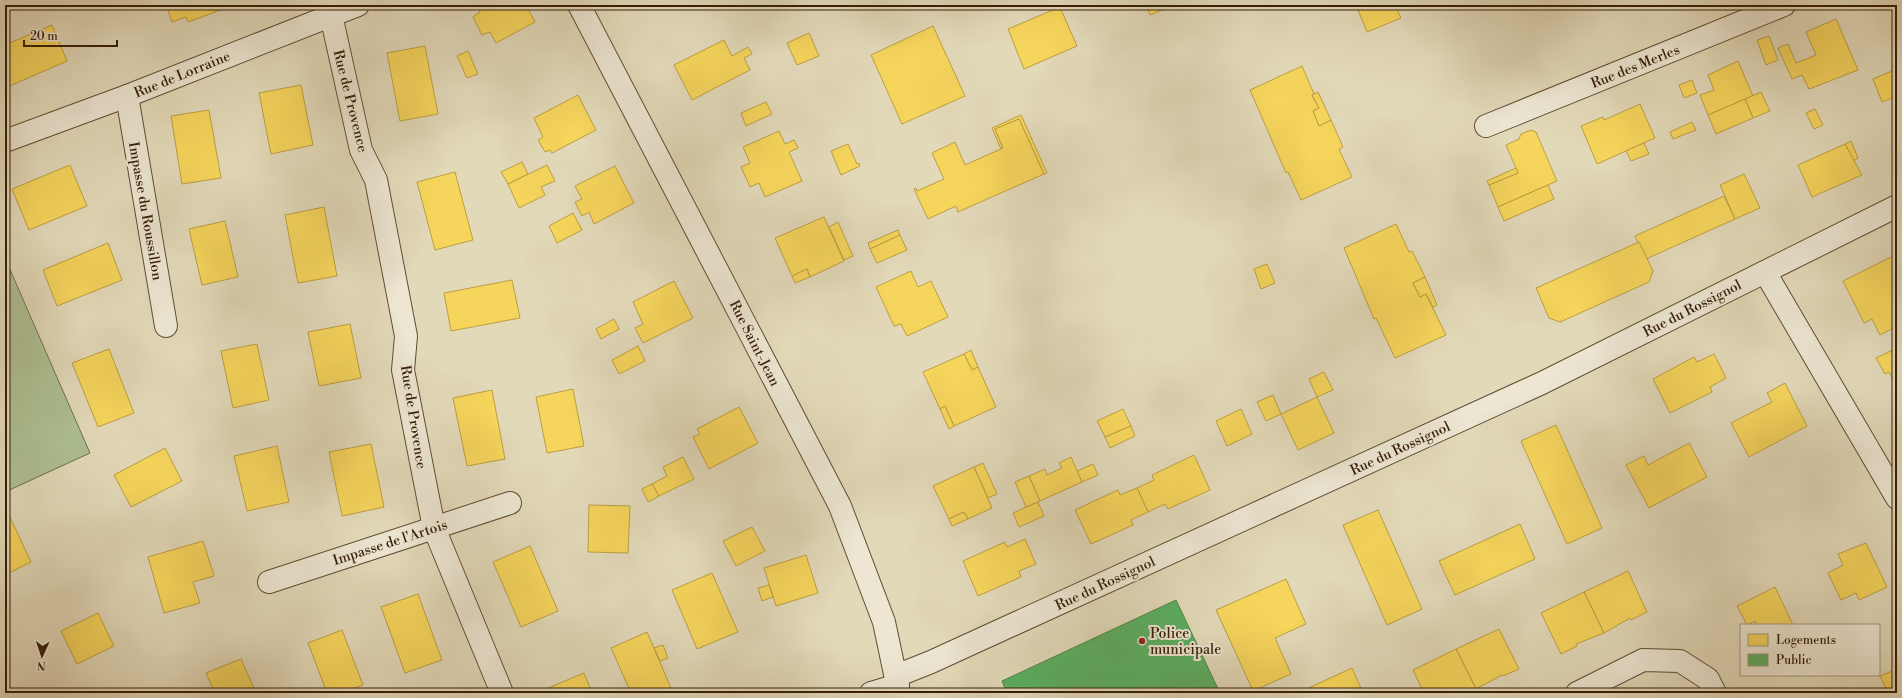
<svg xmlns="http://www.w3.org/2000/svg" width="1902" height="698" viewBox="0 0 1902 698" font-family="'Libre Bodoni',serif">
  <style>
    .green { fill: #aec092; stroke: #726f4c }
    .homes { fill: #f6d55c; stroke: #bc9e42 }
    .public { fill: #5aae61; stroke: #4f8346 }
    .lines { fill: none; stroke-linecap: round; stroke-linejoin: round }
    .minor-casing { stroke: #614d33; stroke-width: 24 }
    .minor { stroke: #ece6d2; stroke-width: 22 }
    .poi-dot { fill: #8f2418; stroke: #ece6d2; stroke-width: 1.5 }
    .labels { text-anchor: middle; stroke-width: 4; stroke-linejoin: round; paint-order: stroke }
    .street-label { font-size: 14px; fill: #361e06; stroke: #ece6d2 }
    .poi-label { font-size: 14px; fill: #361e06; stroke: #ece6d2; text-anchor: start }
  </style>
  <rect width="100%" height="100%" fill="#e2d9b9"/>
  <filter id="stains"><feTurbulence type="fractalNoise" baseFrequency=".005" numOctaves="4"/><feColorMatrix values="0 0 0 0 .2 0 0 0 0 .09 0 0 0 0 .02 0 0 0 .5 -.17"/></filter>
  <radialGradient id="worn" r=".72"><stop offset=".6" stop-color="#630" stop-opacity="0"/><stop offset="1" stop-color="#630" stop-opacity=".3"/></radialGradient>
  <polygon class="green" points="8,265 90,453 5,492 5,267"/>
  <g class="homes">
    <polygon points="166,5 224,5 226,8 188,22 186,17 172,22"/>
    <polygon points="479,5 526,5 535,22 496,43 490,32 482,35 473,17 480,12 477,6"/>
    <polygon points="1146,5 1174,5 1150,15"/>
    <polygon points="1356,5 1395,5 1401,18 1367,32"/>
    <polygon points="1060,7 1077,46 1024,69 1008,29"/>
    <polygon points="1836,19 1858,70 1809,89 1802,75 1792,79 1778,48 1788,44 1796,63 1816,55 1806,32"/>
    <polygon points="52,25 67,61 5,88 5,45"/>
    <polygon points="933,26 965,96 902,124 871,55"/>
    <polygon points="809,33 819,56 797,65 787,43"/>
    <polygon points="1769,36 1778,60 1766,65 1757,40"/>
    <polygon points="724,40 732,56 748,47 752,54 744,58 750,70 692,100 674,65"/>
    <polygon points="425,46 438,114 400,121 387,53"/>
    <polygon points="468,51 478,74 467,78 457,56"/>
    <polygon points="1738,61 1753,96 1708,115 1700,95 1714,90 1708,75"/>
    <polygon points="1302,66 1314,94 1312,95 1319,108 1313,111 1319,126 1331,120 1343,147 1339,149 1352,177 1301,200 1288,172 1286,173 1250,90"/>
    <polygon points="1897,69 1897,96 1882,102 1873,79"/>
    <polygon points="1692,80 1697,93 1684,98 1679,85"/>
    <polygon points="301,85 313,145 271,154 259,93"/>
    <polygon points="1318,92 1331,120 1319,126 1313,111 1319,108 1312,95"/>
    <polygon points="1761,92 1770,111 1753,118 1745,99"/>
    <polygon points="578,95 596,130 552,153 550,150 545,152 538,140 543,137 534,118"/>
    <polygon points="1745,99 1753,118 1716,134 1708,115"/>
    <polygon points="766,102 772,114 746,126 741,113"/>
    <polygon points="1640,104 1655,138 1597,164 1581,126 1603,117 1604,120"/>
    <polygon points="1815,109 1823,125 1814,129 1806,113"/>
    <polygon points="209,110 221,178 182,184 171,116"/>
    <polygon points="1021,115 1047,173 1044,174 1019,119 995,129 1003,148 1001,149 992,128"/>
    <polygon points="1019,119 1044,174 958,212 956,206 928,219 914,189 916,188 917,191 944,179 932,153 955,142 965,165 1003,148 995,129"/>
    <polygon points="1692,122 1696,130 1673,139 1670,132"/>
    <polygon points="1531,130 1536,132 1557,181 1498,207 1489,185 1518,173 1506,145 1519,139 1521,134"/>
    <polygon points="779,131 785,144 794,140 798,148 789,152 802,181 765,197 759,183 750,187 741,167 750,163 743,147"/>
    <polygon points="1851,141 1858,158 1853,161 1845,144"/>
    <polygon points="1644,143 1649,154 1631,161 1626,151"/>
    <polygon points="848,144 857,164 859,163 860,166 841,175 831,151"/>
    <polygon points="1845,144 1862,175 1812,197 1798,165"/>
    <polygon points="522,162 528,174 508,184 501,172"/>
    <polygon points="70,165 87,206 29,230 12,189"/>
    <polygon points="547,165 555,181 541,187 545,195 519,208 508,184"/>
    <polygon points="615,166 634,203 594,224 589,212 582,216 575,202 582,199 575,186"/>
    <polygon points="1516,168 1518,173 1489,185 1487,181"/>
    <polygon points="455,172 473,240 435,250 417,182"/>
    <polygon points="1744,174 1760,208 1735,219 1720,185"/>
    <polygon points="1548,185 1554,199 1504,221 1498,207"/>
    <polygon points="1724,196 1735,219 1646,259 1635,236"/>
    <polygon points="324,207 337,276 298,283 285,215"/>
    <polygon points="573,213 582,230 557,243 549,226"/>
    <polygon points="824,217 844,261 810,277 807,269 792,276 775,238"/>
    <polygon points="225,221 238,277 202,285 189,229"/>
    <polygon points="838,222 853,256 844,260 829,227"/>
    <polygon points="1396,224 1409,252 1412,251 1425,277 1413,283 1420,297 1426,294 1446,335 1395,358 1376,318 1374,319 1344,248"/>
    <polygon points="898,230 900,235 870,249 868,243"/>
    <polygon points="900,235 907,250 877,263 870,249"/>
    <polygon points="1639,242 1653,271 1649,282 1560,322 1549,318 1536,288"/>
    <polygon points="108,243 122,280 57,306 43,270"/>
    <polygon points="1897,254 1897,326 1880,335 1872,319 1864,323 1843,281"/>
    <polygon points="1267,264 1275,283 1261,289 1254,269"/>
    <polygon points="807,269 810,277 795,283 792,276"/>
    <polygon points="911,271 918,287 931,281 948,317 907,336 901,324 894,326 876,287"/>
    <polygon points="1425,277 1437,305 1433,307 1426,294 1420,297 1413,283"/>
    <polygon points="512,280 520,318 451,331 444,293"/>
    <polygon points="674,281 693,318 643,343 635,328 643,324 633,302"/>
    <polygon points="614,319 619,329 601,339 596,329"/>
    <polygon points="350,324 361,378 319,386 308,332"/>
    <polygon points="257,344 269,400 233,408 221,351"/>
    <polygon points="638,346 645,361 619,374 612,360"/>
    <polygon points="1897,348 1897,387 1889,372 1885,374 1876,358"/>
    <polygon points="109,349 134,413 98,427 72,363"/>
    <polygon points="971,350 978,367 972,370 964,354"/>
    <polygon points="964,354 972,370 978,367 996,407 954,426 945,406 940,409 923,372"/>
    <polygon points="1714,354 1726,378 1710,387 1712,392 1670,413 1653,379 1694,357 1697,362"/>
    <polygon points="1324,372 1333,390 1317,397 1309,379"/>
    <polygon points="1785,383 1807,426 1749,457 1731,423 1772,402 1767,393"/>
    <polygon points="573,389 584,446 547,453 536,397"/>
    <polygon points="492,390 505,459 467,466 453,398"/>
    <polygon points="1273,395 1281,414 1266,421 1257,402"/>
    <polygon points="1317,397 1334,433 1298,450 1281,414"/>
    <polygon points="945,406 954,426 949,429 940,409"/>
    <polygon points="739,407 758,443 709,469 693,437 700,434 697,429"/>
    <polygon points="1123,409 1131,426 1105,437 1097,421"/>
    <polygon points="1241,409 1252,434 1227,446 1216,421"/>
    <polygon points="1556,425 1602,528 1567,544 1521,441"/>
    <polygon points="1131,426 1135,436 1110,448 1105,437"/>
    <polygon points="1689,443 1707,477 1649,508 1626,465 1644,456 1648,465"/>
    <polygon points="371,444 384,507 342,516 329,452"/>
    <polygon points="277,446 289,502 247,511 234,456"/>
    <polygon points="165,448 182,481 131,507 114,475"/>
    <polygon points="1194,455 1210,490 1168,509 1165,504 1148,512 1137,488 1154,480 1152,475"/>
    <polygon points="683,457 694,479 659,496 652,484 667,476 663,467"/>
    <polygon points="1071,457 1082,482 1040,501 1029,476 1045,469 1047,475 1062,468 1059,463"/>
    <polygon points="983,463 997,494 988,498 974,467"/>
    <polygon points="1093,464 1098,475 1082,482 1077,471"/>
    <polygon points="974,467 992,508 968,519 964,512 949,519 933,486"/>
    <polygon points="1029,476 1040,501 1026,507 1015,482"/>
    <polygon points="652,484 659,496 648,502 642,489"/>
    <polygon points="1137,488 1148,512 1131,520 1133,525 1091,544 1075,510 1118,490 1120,495"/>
    <polygon points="1038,502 1044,516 1019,527 1013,513"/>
    <polygon points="589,505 630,506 628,553 588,552"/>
    <polygon points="1378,510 1422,609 1387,625 1343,525"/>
    <polygon points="964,512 968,519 952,526 949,519"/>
    <polygon points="9,515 31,562 5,575 5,517"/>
    <polygon points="1520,524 1535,559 1455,595 1439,561"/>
    <polygon points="752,527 765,551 736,566 723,541"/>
    <polygon points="1025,539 1036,564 1019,571 1021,577 978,596 963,561 1005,542 1007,547"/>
    <polygon points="203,541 214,576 193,582 200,603 164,613 148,557"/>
    <polygon points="1866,543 1887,587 1859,600 1856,593 1841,600 1828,573 1843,565 1838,554"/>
    <polygon points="530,546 558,611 521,627 493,562"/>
    <polygon points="806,555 818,593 776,606 764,568"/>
    <polygon points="1628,571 1647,612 1631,620 1630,618 1604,633 1584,592"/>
    <polygon points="712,573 738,632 697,649 672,590"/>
    <polygon points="1286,579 1306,624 1275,638 1291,674 1253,691 1216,610"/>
    <polygon points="769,585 773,597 762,601 758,588"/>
    <polygon points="1775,587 1793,625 1756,625 1755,621 1747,625 1737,606"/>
    <polygon points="1584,592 1604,633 1576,644 1577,646 1561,654 1541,613"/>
    <polygon points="418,594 442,660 405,673 381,607"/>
    <polygon points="98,613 114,646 77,664 61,631"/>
    <polygon points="1499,629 1519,669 1503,676 1502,675 1476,689 1456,649"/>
    <polygon points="342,630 363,685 341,693 327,693 308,643"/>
    <polygon points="647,632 654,648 673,693 631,693 611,648"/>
    <polygon points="663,645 668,658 660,661 654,648"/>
    <polygon points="1456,649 1476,689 1468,693 1424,693 1413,670"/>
    <polygon points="241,659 256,693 215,693 206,673"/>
    <polygon points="1352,668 1363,693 1303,693 1302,691"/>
    <polygon points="1897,669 1897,693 1888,693 1880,676"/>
    <polygon points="584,673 592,693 550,693 548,688"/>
  </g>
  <polygon class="public" points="1176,600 1220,693 1007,693 1002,681"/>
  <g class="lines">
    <g class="minor-casing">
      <g id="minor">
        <polyline points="579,5 840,506 884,622 899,693"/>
        <polyline points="331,15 361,150 376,180 406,336 403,370 434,528 502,693"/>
        <polyline points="127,96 166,326"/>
        <polyline points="1486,126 1784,5"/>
        <polyline points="5,141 127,96 358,5"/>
        <polyline points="1765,272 1897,498"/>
        <polyline points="269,582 510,503"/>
        <polyline points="896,676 931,662 1542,383 1897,206"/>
        <polyline points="871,693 898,685"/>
        <polyline points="1577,693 1643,660 1680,661 1708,679 1715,693"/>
      </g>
    </g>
    <use href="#minor" class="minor"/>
  </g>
  <circle class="poi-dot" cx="1142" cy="641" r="4"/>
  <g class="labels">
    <g class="street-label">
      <text transform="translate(1635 66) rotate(-22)" y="5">Rue des Merles</text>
      <text transform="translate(182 74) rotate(-22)" y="5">Rue de Lorraine</text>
      <text transform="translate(351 101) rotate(76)" y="5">Rue de Provence</text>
      <text transform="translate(146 211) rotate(80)" y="5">Impasse du Roussillon</text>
      <text transform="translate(1692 308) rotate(-27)" y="5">Rue du Rossignol</text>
      <text transform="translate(755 343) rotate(63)" y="5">Rue Saint-Jean</text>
      <text transform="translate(414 417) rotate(81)" y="5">Rue de Provence</text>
      <text transform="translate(1400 448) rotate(-25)" y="5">Rue du Rossignol</text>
      <text transform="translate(390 542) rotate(-18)" y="5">Impasse de l'Artois</text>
      <text transform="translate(1105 583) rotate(-25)" y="5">Rue du Rossignol</text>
    </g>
    <g class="poi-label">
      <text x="1150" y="638">Police<tspan x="1150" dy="16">municipale</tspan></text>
    </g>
  </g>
  <rect width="1902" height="698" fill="none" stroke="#e2d9b9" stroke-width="20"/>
  <rect x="6" y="6" width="1890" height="686" fill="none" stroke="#361e06" stroke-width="2"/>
  <rect x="10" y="10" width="1882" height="678" fill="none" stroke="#361e06"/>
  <rect x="1740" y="624" width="140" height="52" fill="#ece6d2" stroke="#a39680"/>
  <rect x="1748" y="634" width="20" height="12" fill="#f6d55c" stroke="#a39680"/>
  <text x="1776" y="644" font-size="12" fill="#361e06">Logements</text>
  <rect x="1748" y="654" width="20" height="12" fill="#5aae61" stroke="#a39680"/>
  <text x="1776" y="664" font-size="12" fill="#361e06">Public</text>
  <g transform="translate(42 656) rotate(183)" stroke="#ece6d2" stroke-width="3" paint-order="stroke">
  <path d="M0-3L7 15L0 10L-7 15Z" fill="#361e06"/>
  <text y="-6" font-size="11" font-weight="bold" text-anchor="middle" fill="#361e06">N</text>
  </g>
  <path d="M24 40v6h93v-6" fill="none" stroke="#361e06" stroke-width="2"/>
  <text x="30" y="40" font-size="12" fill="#361e06" stroke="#ece6d2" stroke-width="3" paint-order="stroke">20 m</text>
  <rect width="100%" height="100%" filter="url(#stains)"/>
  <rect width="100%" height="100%" fill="url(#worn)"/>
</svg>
